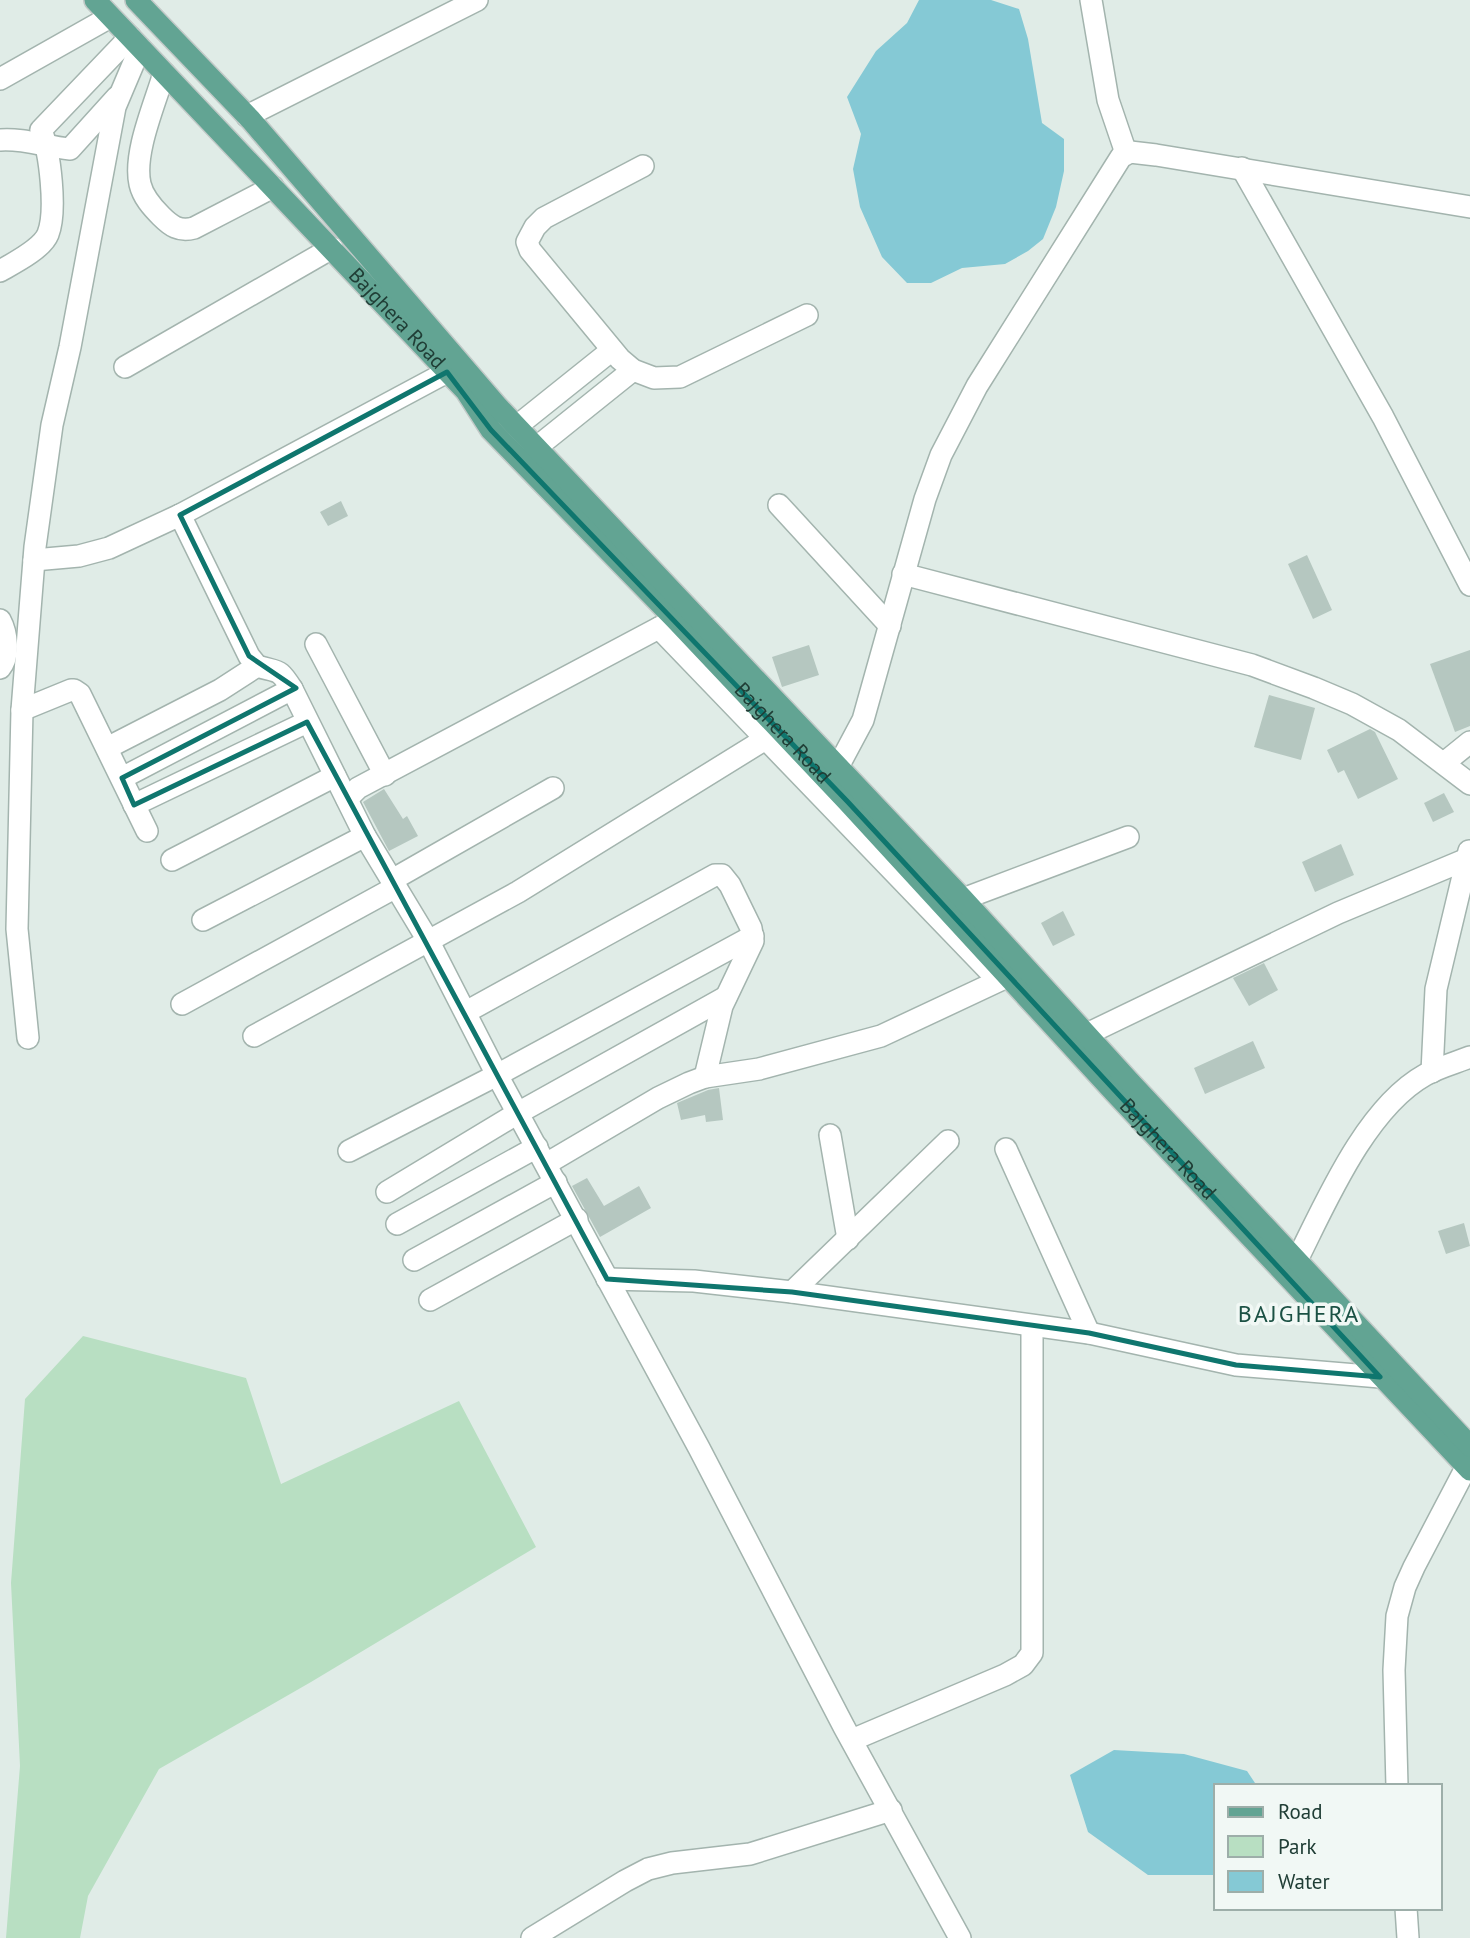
<svg xmlns="http://www.w3.org/2000/svg" width="1470" height="1938" viewBox="0 0 1470 1938" font-family="'PT Sans',sans-serif">
  <style>
    .green { fill: #b8dfc2 }
    .water { fill: #85c9d5 }
    .building { fill: #b5c7c0 }
    .lines { fill: none; stroke-linecap: round; stroke-linejoin: round }
    .minor-casing { stroke: #a3b4ae; stroke-width: 24 }
    .major-casing { stroke: #c1c9c7; stroke-width: 24 }
    .minor { stroke: #fff; stroke-width: 21 }
    .major { stroke: #62a493; stroke-width: 21 }
    .marked { fill: none; stroke: #0f766e; stroke-width: 5; stroke-linejoin: round }
    .labels { text-anchor: middle; stroke-width: 7; stroke-linejoin: round; paint-order: stroke }
    .street-label { font-size: 21px; fill: #203e36; stroke: #f1f8f5 }
    .quarter-label { font-size: 24px; letter-spacing: 2px; fill: #1b5144; stroke: #f1f8f5 }
  </style>
  <rect width="100%" height="100%" fill="#e0ece7"/>
  <polygon class="green" points="83,1336 246,1378 281,1484 459,1401 536,1547 311,1682 159,1769 88,1896 80,1938 6,1938 20,1766 11,1583 25,1399"/>
  <g class="water">
    <polygon points="919,0 991,0 1019,9 1028,39 1042,123 1064,139 1064,171 1056,207 1043,239 1028,251 1005,264 962,268 931,283 907,283 882,257 860,207 853,169 861,134 847,97 876,51 907,23"/>
    <polygon points="1114,1750 1184,1754 1247,1771 1257,1786 1216,1786 1216,1875 1148,1875 1088,1832 1070,1775"/>
  </g>
  <g class="building">
    <polygon points="341,501 348,516 328,526 320,512"/>
    <polygon points="1307,555 1332,610 1313,619 1288,564"/>
    <polygon points="809,645 819,675 782,687 772,657"/>
    <polygon points="1470,650 1470,726 1455,732 1430,664"/>
    <polygon points="1269,695 1315,708 1301,760 1254,747"/>
    <polygon points="1370,729 1375,732 1398,779 1358,799 1344,770 1338,773 1327,750"/>
    <polygon points="384,789 403,819 407,816 418,836 389,851 363,802"/>
    <polygon points="1444,793 1454,812 1433,822 1424,803"/>
    <polygon points="1341,844 1354,875 1315,892 1302,862"/>
    <polygon points="1063,911 1075,935 1053,946 1041,923"/>
    <polygon points="1264,963 1278,990 1249,1006 1233,978"/>
    <polygon points="1253,1041 1265,1068 1205,1094 1194,1068"/>
    <polygon points="719,1088 723,1120 706,1122 705,1115 681,1120 677,1103 708,1090"/>
    <polygon points="587,1178 604,1206 639,1186 651,1208 600,1237 572,1186"/>
    <polygon points="1464,1223 1470,1246 1446,1254 1438,1231"/>
  </g>
  <g class="lines">
    <g class="minor-casing">
      <g id="minor">
        <polyline points="1091,0 1108,100 1126,153"/>
        <path d="M164,73c-9,31 -31,80 -24,111 3,13 12,23 21,32 10,10 18,16 33,12l79,-41"/>
        <polyline points="0,79 110,17"/>
        <polyline points="247,116 477,0"/>
        <path d="M0,140c24,-2 46,7 70,9l47,-52"/>
        <polyline points="643,166 544,218 535,227 527,242 530,250 620,359 633,370 654,378 680,377 807,315"/>
        <polyline points="1242,168 1383,417 1470,585"/>
        <path d="M0,271c14,-8 42,-22 48,-37 9,-23 2,-82 -7,-104l89,-93"/>
        <polyline points="125,367 332,248"/>
        <polyline points="517,426 612,350"/>
        <polyline points="537,447 633,370"/>
        <polyline points="779,505 890,626"/>
        <path d="M180,515l69,141 8,10c22,7 21,1 35,23l73,147 64,106 68,133 202,373 145,279 116,211"/>
        <polyline points="34,560 79,556 109,548 180,515 447,372"/>
        <polyline points="903,574 1252,665 1314,688 1352,704 1399,730 1470,784"/>
        <path d="M0,620c7,13 10,36 0,48"/>
        <polyline points="659,628 997,979"/>
        <polyline points="316,644 385,775"/>
        <polyline points="22,710 71,690 74,690 80,694 147,831"/>
        <polyline points="107,748 220,690 257,666"/>
        <polyline points="1444,763 1470,742"/>
        <polyline points="122,778 292,689"/>
        <polyline points="831,780 863,720 925,499 941,455 977,386 1121,157 1130,152 1156,155 1470,207"/>
        <polyline points="347,799 358,788 670,622"/>
        <polyline points="134,805 307,722"/>
        <polyline points="172,860 335,776"/>
        <polyline points="392,880 553,788"/>
        <polyline points="963,899 1128,837"/>
        <polyline points="203,920 365,836"/>
        <polyline points="182,1004 396,887"/>
        <polyline points="466,1012 715,875 722,875 730,885 751,928 753,941 722,1006 705,1077"/>
        <polyline points="1087,1034 1338,913 1467,859"/>
        <polyline points="254,1036 518,892 780,730"/>
        <polyline points="28,1038 17,929 22,710 35,547 52,425 70,347 115,107 140,48"/>
        <polyline points="1432,1072 1436,989 1469,851"/>
        <polyline points="830,1135 848,1239"/>
        <polyline points="1006,1149 1089,1333"/>
        <polyline points="349,1151 497,1075 753,936"/>
        <polyline points="546,1164 658,1098 689,1083 705,1077 759,1069 881,1036 1009,976"/>
        <polyline points="387,1192 518,1113 726,997"/>
        <polyline points="397,1224 537,1147"/>
        <polyline points="414,1260 556,1182"/>
        <path d="M1297,1260c29,-58 69,-152 128,-185 14,-8 30,-12 45,-18"/>
        <polyline points="607,1279 694,1281 792,1292 1089,1333 1236,1365 1380,1377"/>
        <polyline points="792,1292 948,1141"/>
        <polyline points="430,1300 577,1219"/>
        <polyline points="852,1740 1005,1675 1023,1665 1032,1653 1032,1326"/>
        <polyline points="1397,1786 1394,1670 1397,1616 1405,1587 1414,1567 1470,1460"/>
        <polyline points="1406,1908 1408,1938"/>
        <polyline points="532,1938 625,1881 648,1869 672,1863 750,1854 891,1810"/>
      </g>
    </g>
    <g class="major-casing">
      <g id="major">
        <path id="s1" d="M95,0l371,391 25,39 184,189 172,182 268,292 355,377"/>
        <polyline points="136,0 251,120 498,407 963,899 1129,1081 1470,1446"/>
      </g>
    </g>
    <use href="#minor" class="minor"/>
    <use href="#major" class="major"/>
  </g>
  <path class="marked" d="M447,372l44,58 356,371 533,576 -144,-12 -147,-32 -297,-41 -185,-13 -300,-557 -173,83 -12,-27 174,-90 -47,-32 -69,-141z"/>
  <g class="labels">
    <g class="street-label">
      <text dy="7" stroke="none"><textPath href="#s1" startOffset="439">Bajghera Road</textPath></text>
      <text dy="7" stroke="none"><textPath href="#s1" startOffset="1006">Bajghera Road</textPath></text>
      <text dy="7" stroke="none"><textPath href="#s1" startOffset="1573">Bajghera Road</textPath></text>
    </g>
    <g class="quarter-label">
      <text x="1299" y="1322">BAJGHERA</text>
    </g>
  </g>
  <rect x="1214" y="1784" width="228" height="126" fill="#f1f8f5" stroke="#9daea9" stroke-width="2"/>
  <rect x="1228" y="1807" width="35" height="10" fill="#62a493" stroke="#9daea9" stroke-width="2"/>
  <text x="1278" y="1819" font-size="21" fill="#203e36">Road</text>
  <rect x="1228" y="1836" width="35" height="21" fill="#b8dfc2" stroke="#9daea9" stroke-width="2"/>
  <text x="1278" y="1854" font-size="21" fill="#203e36">Park</text>
  <rect x="1228" y="1871" width="35" height="21" fill="#85c9d5" stroke="#9daea9" stroke-width="2"/>
  <text x="1278" y="1889" font-size="21" fill="#203e36">Water</text>
</svg>
